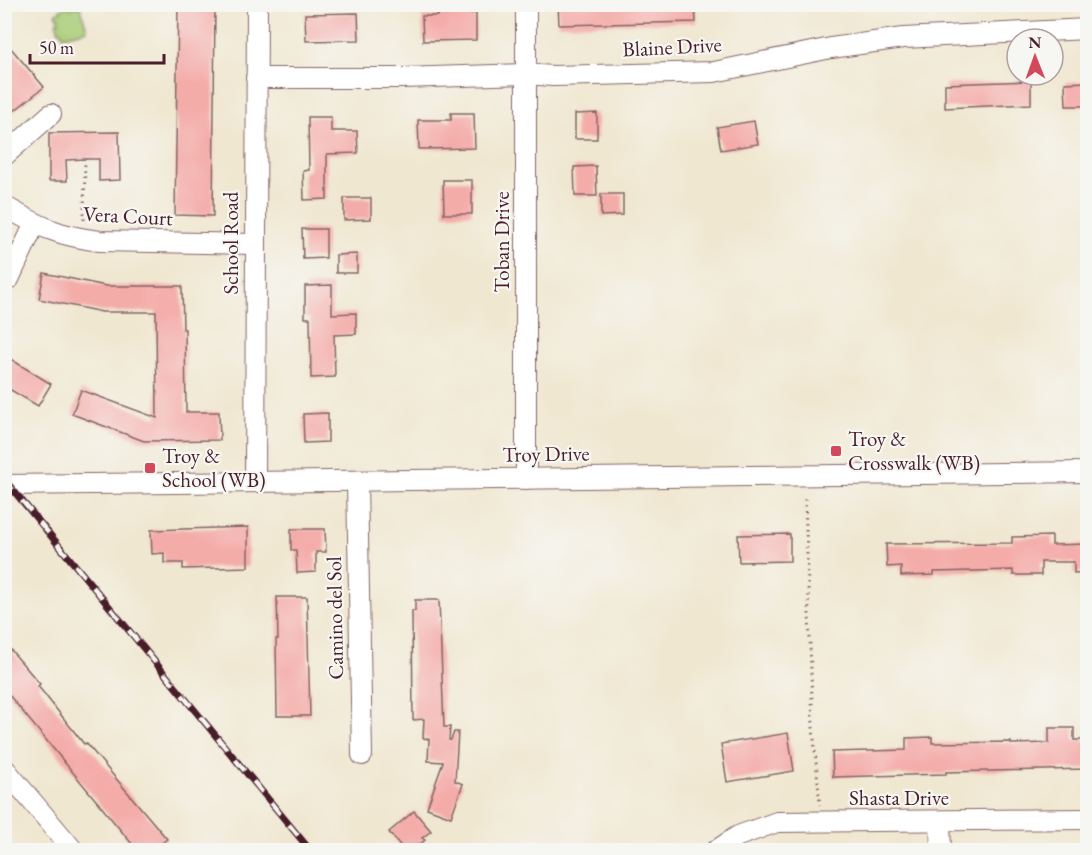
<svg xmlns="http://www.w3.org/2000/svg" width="1092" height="855" viewBox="0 0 1092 855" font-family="'EB Garamond',serif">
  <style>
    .green { fill: #a8cc76; stroke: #797650; stroke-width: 1.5 }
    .building { fill: #f4aca9 }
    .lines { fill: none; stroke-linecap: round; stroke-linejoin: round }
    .minor-casing { stroke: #846565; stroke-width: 22 }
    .path { stroke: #846565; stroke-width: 3; stroke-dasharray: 1.5 4.5; stroke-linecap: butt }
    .minor { stroke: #fff; stroke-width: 20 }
    .rail-casing { stroke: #4a1f2b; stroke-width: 7 }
    .rail { stroke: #f6f6f2; stroke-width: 4.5; stroke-dasharray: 14; stroke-linecap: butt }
    .poi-dot { fill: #d1495b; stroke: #f6f6f2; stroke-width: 2 }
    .labels { text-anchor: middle; stroke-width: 4.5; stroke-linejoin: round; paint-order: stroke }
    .street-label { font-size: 21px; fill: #4a1f2b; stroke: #f6f6f2 }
    .poi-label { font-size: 21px; fill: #4a1f2b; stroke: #f6f6f2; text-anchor: start }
  </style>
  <rect width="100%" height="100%" fill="#f6f6f2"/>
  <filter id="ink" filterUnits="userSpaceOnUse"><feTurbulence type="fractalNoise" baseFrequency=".0167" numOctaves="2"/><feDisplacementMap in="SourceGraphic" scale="12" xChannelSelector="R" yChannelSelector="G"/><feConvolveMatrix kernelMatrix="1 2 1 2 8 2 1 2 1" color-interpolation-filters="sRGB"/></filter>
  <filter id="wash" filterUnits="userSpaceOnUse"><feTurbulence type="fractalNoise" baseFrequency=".008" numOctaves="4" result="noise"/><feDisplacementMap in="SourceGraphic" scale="24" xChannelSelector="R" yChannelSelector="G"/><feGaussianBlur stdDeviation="1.35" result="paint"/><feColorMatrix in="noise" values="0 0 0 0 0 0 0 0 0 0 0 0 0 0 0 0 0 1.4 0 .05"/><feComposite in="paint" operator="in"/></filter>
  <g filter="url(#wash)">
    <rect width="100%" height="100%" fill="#f0e7d0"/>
    <polygon class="green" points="70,6 71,9 80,6 87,30 63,36 61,31 59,31 56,22 59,21 56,13 61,11 60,9"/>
    <g id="blocks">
      <g class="building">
        <polygon points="178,4 215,4 213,216 175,215"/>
        <polygon points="558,4 695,4 696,22 559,25"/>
        <polygon points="358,13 359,40 306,41 305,14"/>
        <polygon points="438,13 476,13 476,40 423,41 422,16 438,16"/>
        <polygon points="4,40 44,87 4,119"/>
        <polygon points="1031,81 1031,104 945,108 945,84"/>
        <polygon points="1088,82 1088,106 1066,106 1065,83"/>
        <polygon points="451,113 474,113 475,148 419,149 418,120 451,120"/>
        <polygon points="597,113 597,139 575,139 575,114"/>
        <polygon points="308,117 331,117 331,131 357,131 358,153 327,154 327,199 304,200 303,171 309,170"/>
        <polygon points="754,121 758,144 721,150 717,127"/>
        <polygon points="119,132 120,180 99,181 99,159 85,159 66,160 67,181 49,181 49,133"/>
        <polygon points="596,166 597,196 575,196 574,167"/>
        <polygon points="443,180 472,180 472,214 444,214"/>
        <polygon points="601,194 623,194 623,215 601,216"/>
        <polygon points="344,198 371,198 371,219 344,220"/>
        <polygon points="302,229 326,229 326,258 303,259"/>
        <polygon points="357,254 357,273 336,273 336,255"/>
        <polygon points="44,273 106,286 182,286 183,329 185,329 186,412 219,412 220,440 144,441 72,414 81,390 157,418 156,312 102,312 39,299"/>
        <polygon points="332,285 332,314 356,313 356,334 334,335 335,377 311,378 310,318 305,318 305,286"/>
        <polygon points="4,355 51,384 38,406 4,386"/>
        <polygon points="328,413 328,442 304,443 303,414"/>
        <polygon points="248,527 248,567 183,569 183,563 164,563 164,553 152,554 151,530"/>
        <polygon points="291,529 325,529 326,552 316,552 316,572 297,573 296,550 291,550"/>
        <polygon points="790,534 790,561 739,562 738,535"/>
        <polygon points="1052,536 1052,545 1088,544 1088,572 1074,573 1074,562 1041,562 1041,575 1013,575 1013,570 934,572 934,575 901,576 901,566 887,567 886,544 1012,543 1012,537"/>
        <polygon points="277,597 307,597 310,716 277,716 276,639 278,639"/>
        <polygon points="415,600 439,600 444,727 450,727 449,740 451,740 454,732 458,732 455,781 463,784 451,817 427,808 443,762 428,761 429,739 423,738 424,719 413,720 412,611 415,611"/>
        <polygon points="4,642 40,684 38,686 84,744 86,743 167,839 153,850 137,850 4,689"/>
        <polygon points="1049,728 1074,728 1074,740 1088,740 1088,769 946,772 946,774 833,777 832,752 906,750 906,738 932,737 932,743 1011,742 1011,744 1049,743"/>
        <polygon points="788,733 794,771 727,782 721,744"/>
        <polygon points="414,811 431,831 422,838 425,840 413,850 404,850 389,832"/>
      </g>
    </g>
  </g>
  <g filter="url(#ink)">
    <use href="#blocks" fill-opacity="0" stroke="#846565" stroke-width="1.5"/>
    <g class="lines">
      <g class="minor-casing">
        <g id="minor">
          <polyline points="526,4 526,479"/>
          <polyline points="256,78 402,78 525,74 553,76 714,72 831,48 903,38 1088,29"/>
          <polyline points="4,156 51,114"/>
          <path d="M4,206c36,21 55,30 96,35l155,3"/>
          <polyline points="9,279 35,223"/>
          <polyline points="357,481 362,755"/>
          <polyline points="255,482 257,4"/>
          <polyline points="4,485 1088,472"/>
          <polyline points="4,768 73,850"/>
          <polyline points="940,822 941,850"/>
          <polyline points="717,850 738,836 777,822 1088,819"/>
        </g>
      </g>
      <g class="path">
        <polyline points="84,220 85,159"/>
        <polyline points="805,499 813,728 820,805"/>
      </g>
      <use href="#minor" class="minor"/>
      <g class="rail-casing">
        <polyline id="rail" points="4,479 310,850"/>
      </g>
      <use href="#rail" class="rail"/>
    </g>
  </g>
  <g class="poi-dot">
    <rect x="830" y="445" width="12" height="12" rx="3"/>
    <rect x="144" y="462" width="12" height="12" rx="3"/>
  </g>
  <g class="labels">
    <g class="street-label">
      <text transform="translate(672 47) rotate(-3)" y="7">Blaine Drive</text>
      <text transform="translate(128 216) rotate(3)" y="7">Vera Court</text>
      <text transform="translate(502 242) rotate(-90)" y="7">Toban Drive</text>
      <text transform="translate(231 243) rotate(-90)" y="7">School Road</text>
      <text transform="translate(546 454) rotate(-1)" y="7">Troy Drive</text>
      <text transform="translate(335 618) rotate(-91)" y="7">Camino del Sol</text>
      <text x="899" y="805">Shasta Drive</text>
    </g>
    <g class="poi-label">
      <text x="848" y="446">Troy &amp;<tspan x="848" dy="24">Crosswalk (WB)</tspan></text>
      <text x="162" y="463">Troy &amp;<tspan x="162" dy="24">School (WB)</tspan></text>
    </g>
  </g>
  <rect width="1092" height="855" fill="none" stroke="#f6f6f2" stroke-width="24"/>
  <g transform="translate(1035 57) rotate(359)"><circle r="28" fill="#f6f6f2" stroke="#b1a0a2" stroke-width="1.5"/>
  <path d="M0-4.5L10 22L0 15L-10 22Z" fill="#d1495b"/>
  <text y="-9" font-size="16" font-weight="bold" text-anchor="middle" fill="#4a1f2b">N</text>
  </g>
  <path d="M30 54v9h134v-9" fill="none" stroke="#4a1f2b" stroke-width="3"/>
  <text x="39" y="54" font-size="18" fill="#4a1f2b" stroke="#f6f6f2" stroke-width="4.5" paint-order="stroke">50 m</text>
</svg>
